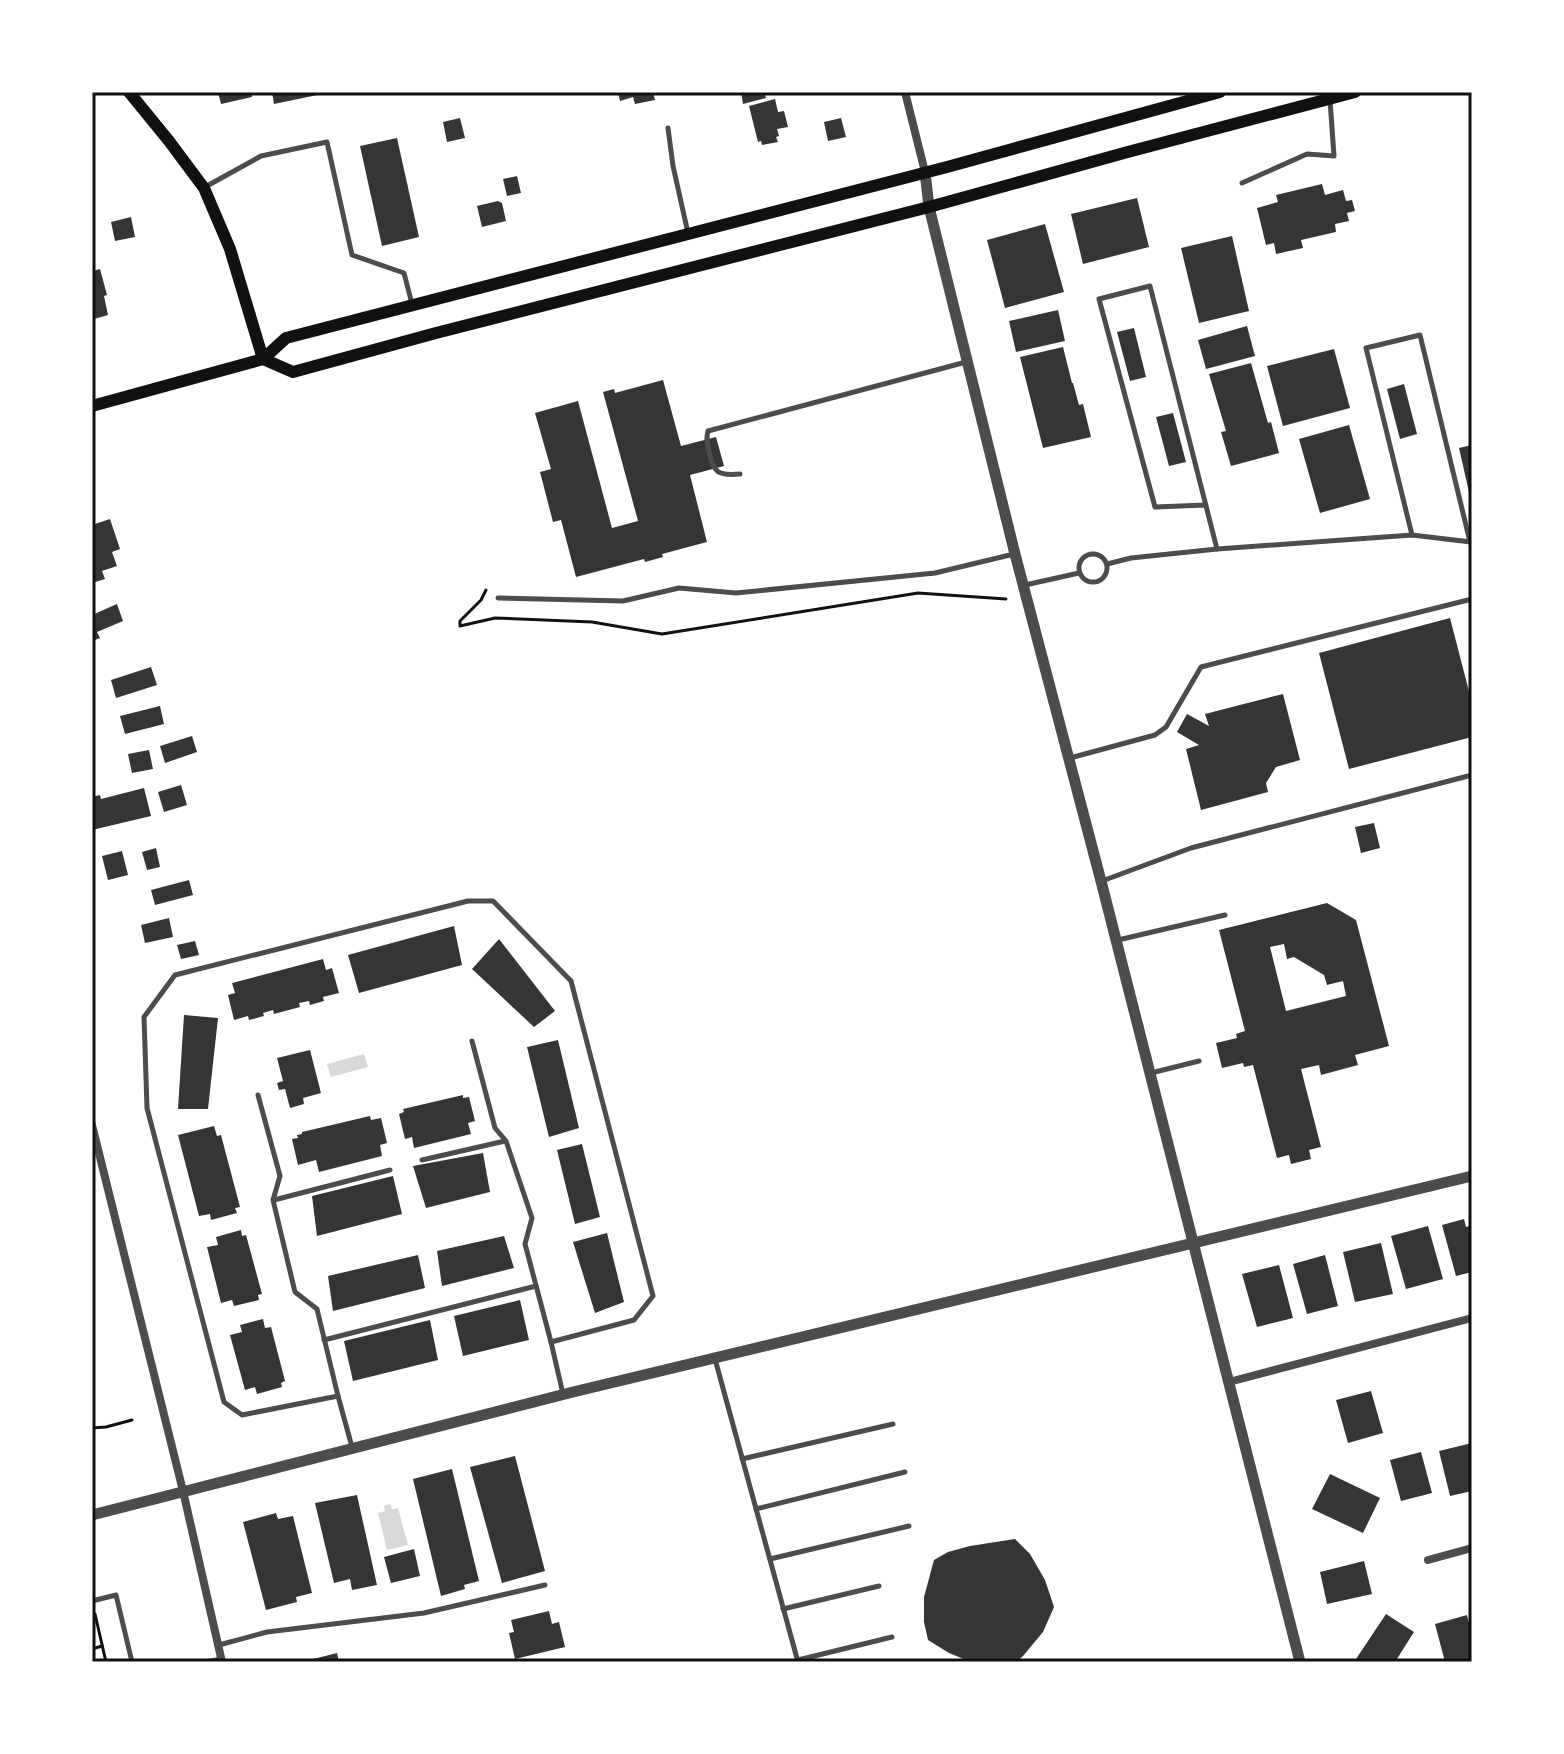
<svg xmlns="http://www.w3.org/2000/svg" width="1564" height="1754" viewBox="0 0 1564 1754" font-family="'Open Sans',sans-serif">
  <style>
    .water { fill: #d9d9d9 }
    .building { fill: #353535; fill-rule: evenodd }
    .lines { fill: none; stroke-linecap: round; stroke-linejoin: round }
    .path { stroke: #111; stroke-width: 3 }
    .service { stroke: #4c4c4c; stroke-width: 5 }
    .minor { stroke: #4c4c4c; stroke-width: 8 }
    .tertiary { stroke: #4c4c4c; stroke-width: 11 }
    .secondary { stroke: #111; stroke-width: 12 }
    .neatline { fill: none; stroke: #111; stroke-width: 3 }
  </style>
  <rect width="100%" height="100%" fill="#fff"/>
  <g class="water">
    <polygon points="364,1054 368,1067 331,1077 327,1064"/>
    <polygon points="390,1504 392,1509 398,1508 408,1545 387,1550 378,1513 385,1511 384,1506"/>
  </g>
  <g class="building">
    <polygon points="218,92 251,92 252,97 221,104"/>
    <polygon points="272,92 327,92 327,93 274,104"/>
    <polygon points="618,92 653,92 655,100 635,104 633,97 620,101"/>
    <polygon points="741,92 764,92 766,98 743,104"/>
    <polygon points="775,99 778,112 784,111 788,127 777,129 779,136 776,137 778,142 762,145 761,141 758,142 749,106"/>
    <polygon points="460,118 465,138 447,142 443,122"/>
    <polygon points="841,118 846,137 828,141 824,122"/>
    <polygon points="397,138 419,237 382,246 360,146"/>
    <polygon points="517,176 521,193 507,196 503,179"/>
    <polygon points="1322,184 1325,195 1343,190 1346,201 1352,200 1355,211 1347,213 1349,221 1335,224 1336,232 1301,240 1303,248 1276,254 1274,243 1266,245 1257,208 1278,202 1276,195"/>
    <polygon points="1137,198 1149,247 1083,264 1071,214"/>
    <polygon points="498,201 502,203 506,221 482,227 477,206"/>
    <polygon points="131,217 135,237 115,241 111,222"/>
    <polygon points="1045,224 1064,292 1005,308 987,240"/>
    <polygon points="1232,236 1249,311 1199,323 1181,248"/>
    <polygon points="100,269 107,295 104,296 108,315 94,319 92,316 92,271"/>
    <polygon points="1058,310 1065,341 1016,352 1009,321"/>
    <polygon points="1247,326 1255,356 1206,369 1198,340"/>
    <polygon points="1134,328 1146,377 1130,381 1117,332"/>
    <polygon points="1063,347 1072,383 1073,383 1079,405 1083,404 1091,437 1043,448 1020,357"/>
    <polygon points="1334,349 1350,408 1283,426 1267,366"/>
    <polygon points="1251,363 1268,423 1271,422 1279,453 1231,466 1221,432 1226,431 1209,374"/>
    <polygon points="663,380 681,446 716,437 724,466 690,475 707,542 662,554 663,557 645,562 644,559 576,577 561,520 553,522 540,472 551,469 535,413 578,401 612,528 638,521 603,392 614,389 615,393"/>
    <polygon points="1404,384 1417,434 1400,439 1387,389"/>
    <polygon points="1173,413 1186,462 1169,466 1156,417"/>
    <polygon points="1349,425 1370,499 1320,513 1299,439"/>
    <polygon points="1472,445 1472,501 1471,501 1459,448"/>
    <polygon points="110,519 120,549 112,552 117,566 102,571 105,579 92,583 92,525"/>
    <polygon points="117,604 123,621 97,632 100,638 92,641 92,615"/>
    <polygon points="1450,618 1472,703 1472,737 1349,769 1319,653"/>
    <polygon points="151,667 157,685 116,698 111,680"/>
    <polygon points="1283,694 1300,760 1276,767 1266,783 1268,792 1201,810 1186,749 1199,745 1177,732 1187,714 1209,726 1205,714"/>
    <polygon points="160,706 164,724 125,734 120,716"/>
    <polygon points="192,736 197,752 165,763 160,746"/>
    <polygon points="149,750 153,769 132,773 128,754"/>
    <polygon points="181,785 187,805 164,812 158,792"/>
    <polygon points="144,788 151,816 92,830 92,797 100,795 101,799"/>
    <polygon points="1374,823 1380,848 1361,853 1355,827"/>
    <polygon points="156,848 160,867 147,870 142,852"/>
    <polygon points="122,851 128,875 108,880 102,856"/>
    <polygon points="189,880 193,895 155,905 151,890"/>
    <path d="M1327,903l29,17 33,126 -34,9 3,10 -37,10 -2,-10 -18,4 20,78 -12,3 2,9 -20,5 -2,-9 -12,3 -24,-93 -9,2 -1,-4 -21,5 -6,-25 21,-5 -1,-4 9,-3 -26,-101zM1284,944l3,15 7,-2 30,18 3,10 16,-4 3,15 -60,15 -16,-64z"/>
    <polygon points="169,918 173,937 145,943 141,925"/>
    <polygon points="454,926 462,965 359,993 348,955"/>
    <polygon points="499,939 555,1011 534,1027 472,969"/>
    <polygon points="195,941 199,955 181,959 177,945"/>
    <polygon points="323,959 326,970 332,968 339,993 323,997 324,1001 310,1005 309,1001 299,1003 300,1007 274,1014 273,1010 263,1013 264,1016 249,1020 248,1016 234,1020 228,995 235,993 232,983"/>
    <polygon points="184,1015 218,1018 208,1109 178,1109"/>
    <polygon points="558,1040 579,1128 549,1137 527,1047"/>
    <polygon points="310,1050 321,1093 303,1098 304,1104 290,1108 285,1089 279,1090 277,1083 283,1081 277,1058"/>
    <polygon points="463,1095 463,1098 469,1097 475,1121 468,1123 471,1134 414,1148 412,1137 405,1139 399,1114 404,1112 403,1109"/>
    <polygon points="370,1116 371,1120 381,1118 387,1143 380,1145 382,1156 319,1172 316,1160 298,1165 292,1139 298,1138 297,1135 302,1134 302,1132"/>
    <polygon points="214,1126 217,1136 221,1135 240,1207 235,1208 237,1213 211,1220 210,1214 199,1216 178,1135"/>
    <polygon points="582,1144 600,1217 575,1224 557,1150"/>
    <polygon points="483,1153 490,1192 426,1208 413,1166"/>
    <polygon points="393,1176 402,1214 317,1236 312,1196"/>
    <polygon points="1464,1219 1466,1227 1472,1225 1472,1272 1456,1276 1442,1225"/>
    <polygon points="1428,1226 1443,1279 1406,1289 1391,1236"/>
    <polygon points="241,1230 242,1236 246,1235 262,1294 258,1295 259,1300 234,1306 232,1300 221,1303 207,1247 218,1245 216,1237"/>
    <polygon points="607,1233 624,1302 595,1313 573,1242"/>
    <polygon points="504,1236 514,1268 442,1286 437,1251"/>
    <polygon points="1381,1243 1393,1294 1355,1302 1343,1252"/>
    <polygon points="418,1255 425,1288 333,1311 328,1276"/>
    <polygon points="1325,1255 1338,1306 1307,1314 1293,1264"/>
    <polygon points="1279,1265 1293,1318 1257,1327 1242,1274"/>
    <polygon points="520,1300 529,1340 463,1356 454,1316"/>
    <polygon points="263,1319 265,1328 271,1327 285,1381 281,1383 282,1387 257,1394 255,1387 245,1390 230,1335 242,1332 240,1325"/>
    <polygon points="430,1320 438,1360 353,1381 344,1341"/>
    <polygon points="1371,1391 1383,1433 1348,1443 1336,1400"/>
    <polygon points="1472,1443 1472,1491 1450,1496 1439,1451"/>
    <polygon points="1421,1452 1432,1493 1401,1501 1390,1460"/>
    <polygon points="515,1456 545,1571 502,1583 470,1467"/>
    <polygon points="452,1469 479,1581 464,1585 465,1589 441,1596 413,1479"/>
    <polygon points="1330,1474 1380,1498 1363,1533 1312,1509"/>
    <polygon points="357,1495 377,1585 352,1590 350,1579 334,1583 315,1503"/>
    <polygon points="276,1513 278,1519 293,1516 312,1593 296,1597 297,1602 266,1610 243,1522"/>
    <polygon points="1015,1539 1030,1554 1045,1580 1054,1607 1043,1632 1023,1656 1016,1662 971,1662 949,1653 928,1640 924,1622 924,1597 934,1560 948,1552 970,1546"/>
    <polygon points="414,1549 420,1576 391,1583 384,1557"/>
    <polygon points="1364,1561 1372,1594 1327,1604 1320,1572"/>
    <polygon points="549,1611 552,1624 559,1622 565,1647 515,1659 509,1633 514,1632 511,1620"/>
    <polygon points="1386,1614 1414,1632 1395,1662 1354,1662"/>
    <polygon points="1467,1615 1472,1635 1472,1659 1460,1662 1445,1662 1435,1624"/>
    <polygon points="337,1653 339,1662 305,1662 305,1661"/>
  </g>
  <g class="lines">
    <g class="path">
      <polyline points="486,590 481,600 460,621 460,626 495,618 592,622 662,634 918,593 1006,599"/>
      <polyline points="92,1428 106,1427 132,1420"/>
      <polyline points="92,1615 95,1614 106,1662"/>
      <polyline points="92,1649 102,1646"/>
    </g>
    <g class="service">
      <polyline points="668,128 673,166 688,233"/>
      <polyline points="1242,183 1307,154 1334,156 1330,100"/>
      <polyline points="205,187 261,156 327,142 352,255 404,273 412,304"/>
      <path d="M740,474c-22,2 -27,-1 -31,-23 -2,-8 -3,-13 -1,-20l258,-69"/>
      <polyline points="1206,505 1155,507 1099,299 1150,286 1217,549"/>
      <polyline points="1412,535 1366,348 1420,335 1470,542"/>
      <circle cx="1093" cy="568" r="14"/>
      <polyline points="1107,564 1131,558 1217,549 1412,535 1471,542"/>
      <polyline points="1025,585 1079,573"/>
      <polyline points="498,598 623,601 679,588 736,593 935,573 1014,554"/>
      <polyline points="1070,758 1155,735 1166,727 1201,667 1472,599"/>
      <polyline points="1102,881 1191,848 1472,775"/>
      <polyline points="1118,940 1225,915"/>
      <polyline points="472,1041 495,1128 506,1141 532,1218 525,1244 551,1342"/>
      <polyline points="1151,1073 1199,1061"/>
      <polyline points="258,1095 280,1176 273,1200 295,1292 317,1309 338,1396"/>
      <polyline points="422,1160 505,1141"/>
      <polyline points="274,1200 390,1170"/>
      <polyline points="324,1340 536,1286"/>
      <polyline points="715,1359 798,1662"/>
      <polyline points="352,1447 338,1396 242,1415 224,1402 147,1108 144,1017 175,975 468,901 493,901 571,981 653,1296 634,1320 551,1342 563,1394"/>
      <polyline points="742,1459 893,1424"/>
      <polyline points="756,1509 905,1472"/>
      <polyline points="770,1559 909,1526"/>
      <polyline points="92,1601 116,1595 132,1662"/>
      <polyline points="783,1609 879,1586"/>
      <polyline points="219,1645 267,1632 424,1613 545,1585"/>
      <polyline points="798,1660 892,1637"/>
      <polyline points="206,1662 221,1659"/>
    </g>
    <g class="minor">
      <polyline points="905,92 925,172"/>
      <polyline points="92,1125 183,1491 222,1662"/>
      <polyline points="1229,1382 1472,1318"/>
      <polyline points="1428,1560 1472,1548"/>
    </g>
    <g class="tertiary">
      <polyline points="925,172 929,207 1015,554 1101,881 1300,1662"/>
      <polyline points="92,1515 573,1392 1472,1176"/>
    </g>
    <g class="secondary">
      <polyline points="129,92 169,141 204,188 230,249 263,359"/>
      <polyline points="263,359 293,372 436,333 929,207 1124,153 1355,92"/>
      <polyline points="92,406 263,359 286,338 947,167 1220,92"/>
    </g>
  </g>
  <rect width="1564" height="1754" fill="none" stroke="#ffffff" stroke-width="188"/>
  <rect x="94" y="94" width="1376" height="1566" class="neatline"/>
</svg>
